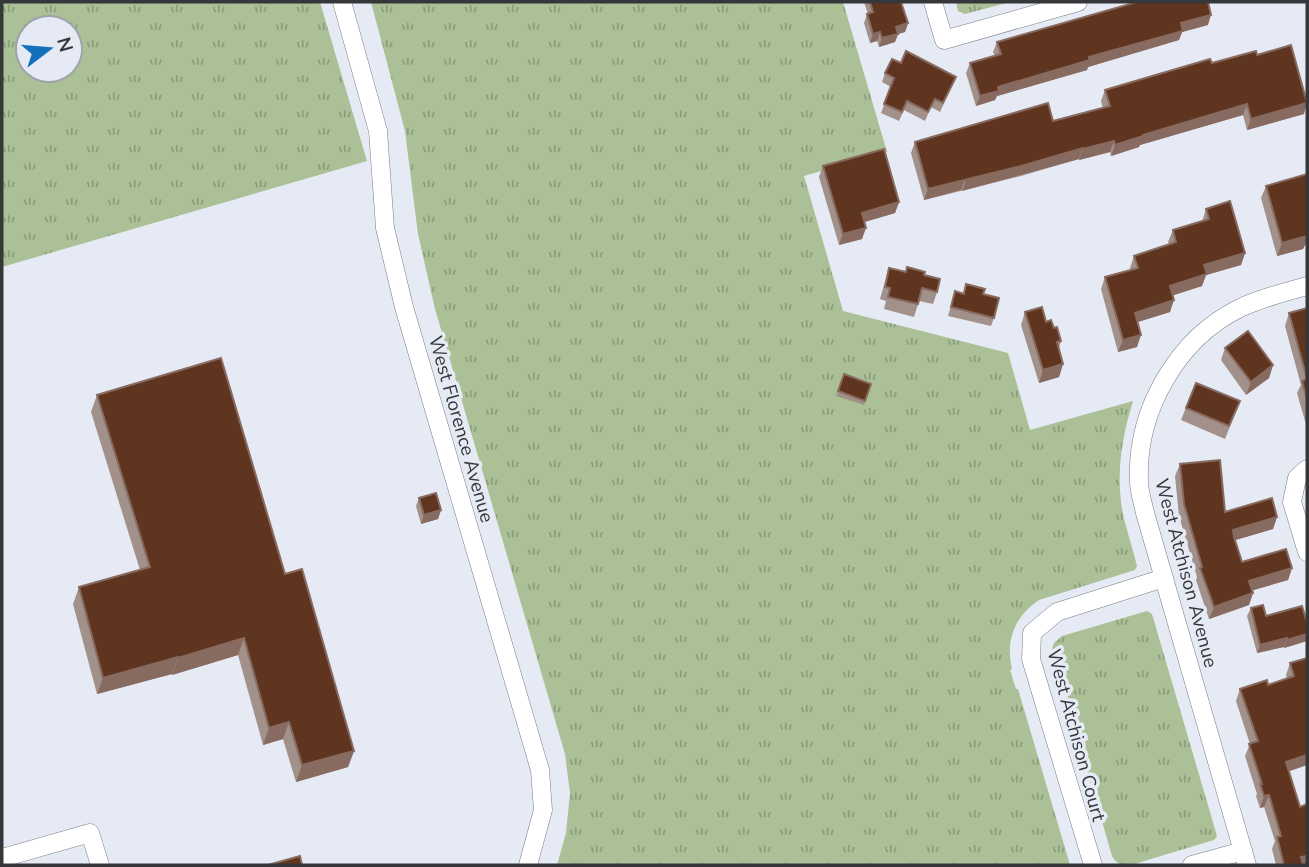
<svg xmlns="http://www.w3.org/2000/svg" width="1309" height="867" viewBox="0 0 1309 867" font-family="'Nunito Sans',sans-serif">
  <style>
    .grass { fill: url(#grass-tufts); fill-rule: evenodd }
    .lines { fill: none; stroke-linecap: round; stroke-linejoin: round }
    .street-casing { stroke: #797d86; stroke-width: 19 }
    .street { stroke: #fff; stroke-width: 18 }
    .wall { fill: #a2908a }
    .shaded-wall { fill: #886b60 }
    .building { fill: #603520; stroke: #886b60; stroke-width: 2 }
    .labels { text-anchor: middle; stroke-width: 7; stroke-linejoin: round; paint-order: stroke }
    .street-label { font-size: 19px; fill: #35373b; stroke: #e5eaf4 }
  </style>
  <defs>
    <pattern id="grass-tufts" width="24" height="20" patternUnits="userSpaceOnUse" patternTransform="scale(1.75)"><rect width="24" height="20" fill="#abc096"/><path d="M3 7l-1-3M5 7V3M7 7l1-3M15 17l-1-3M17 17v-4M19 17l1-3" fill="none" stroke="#8c9d7c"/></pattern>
  </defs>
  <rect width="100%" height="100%" fill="#e5eaf4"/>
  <g class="grass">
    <path d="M2,2h318l47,159 -365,106zM28,28h42v42h-42z"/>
    <path d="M371,2h472l44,150 -83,24 39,135 165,42 22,77 103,-29c-12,39 -18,78 -9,118 4,15 9,31 13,47l-2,4 -96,30c-24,16 -34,40 -27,69l-2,1 6,19h2l52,176h-513l9,-32 4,-40 -5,-39 -130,-445 -17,-75 -13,-103z"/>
    <polygon points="956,2 1010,2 965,14 958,11"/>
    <path d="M1147,611l5,3 65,222 -3,4 -83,25c-9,0 -14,0 -19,-9l-11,-38 2,-1 -5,-16h-2l-28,-96 2,-1 -5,-16 -2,1 -11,-40 2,-6 8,-7z"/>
  </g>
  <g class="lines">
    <g class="street-casing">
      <g id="street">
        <polyline points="342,2 378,131 385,228 404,307 540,770 543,810 528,865"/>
        <polyline points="933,2 944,40 1078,2"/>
        <polyline points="1307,469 1297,478 1292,502 1307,552"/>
        <polyline points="2,858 90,833 100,865"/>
        <polyline points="1093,865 1031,659 1032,633 1057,612 1164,578"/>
        <polyline points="1192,865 1243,851"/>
        <path d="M1247,865l-102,-352c-2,-10 -6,-21 -6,-32 -3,-70 38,-142 101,-173 21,-10 45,-16 67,-22"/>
      </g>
    </g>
    <use href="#street" class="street"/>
  </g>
  <g class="wall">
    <polygon points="864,2 901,2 908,23 905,32 898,34 895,42 879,47 877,41 870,43 864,23 867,14 868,14"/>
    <polygon points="1208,25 1182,32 1179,40 1088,67 1087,70 997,96 995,100 976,106 966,73 970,63 995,56 993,52 997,42"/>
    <polygon points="1257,55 1304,114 1247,130 1243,115 1140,145 1139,147 1111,156 1110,152 1079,160 1079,159 1021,176 924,200 911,153 915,142 1053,121 1103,108 1101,101 1105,90 1212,63"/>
    <polygon points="901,63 956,77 940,112 931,107 925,121 904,110 899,121 881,113 891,87 882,82 885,73"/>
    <polygon points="823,166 899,202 895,213 864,222 862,239 839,245 819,177"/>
    <polygon points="1307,174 1307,244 1305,245 1303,249 1277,256 1261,198 1266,186"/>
    <polygon points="1206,209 1245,253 1241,265 1206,275 1202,286 1173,295 1170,312 1138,322 1137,347 1118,352 1101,289 1105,277 1130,270 1130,268 1134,256 1169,244 1168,242 1173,230 1202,222"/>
    <polygon points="889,268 924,275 937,292 933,304 919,301 914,317 884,309 886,301 880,299"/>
    <polygon points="966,284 983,294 994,318 991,326 948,316 955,291 963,293"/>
    <polygon points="1307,308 1307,428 1297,393 1301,385 1285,326 1289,313"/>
    <polygon points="1025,312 1046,322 1054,328 1061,341 1059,348 1063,364 1059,377 1039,383 1021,325"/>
    <polygon points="1225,348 1273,365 1269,378 1246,395 1221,360"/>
    <polygon points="844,374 871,384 864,405 836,396"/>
    <polygon points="1196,383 1240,401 1225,439 1181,420"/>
    <polygon points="97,395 285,574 354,751 348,767 296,782 283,739 263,745 238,655 172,675 172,674 97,694 73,604 79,587 140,570 91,412"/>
    <polygon points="1180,464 1225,512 1277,517 1273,529 1235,540 1242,562 1292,568 1288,580 1252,590 1253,593 1249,605 1209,619 1196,580 1197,577 1179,516 1175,476"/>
    <polygon points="419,498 441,510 438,519 421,524 416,506"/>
    <polygon points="1251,608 1266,616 1307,623 1307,641 1284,648 1284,647 1257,653 1247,616"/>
    <polygon points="1307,658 1307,765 1289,771 1307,865 1276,865 1272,849 1275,841 1264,807 1260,808 1256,796 1257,794 1245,756 1250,744 1236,701 1240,689 1268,685 1287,679 1286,675 1290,663"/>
  </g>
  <g class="shaded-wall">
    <polygon points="1211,15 1208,25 1182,32 1179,40 1088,67 1087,70 997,96 995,100 976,106 980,96 998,87 1089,57 1181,23"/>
    <polygon points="908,23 905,32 898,34 895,42 879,47 882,38 896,27"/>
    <polygon points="880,32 877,41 870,43 873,34"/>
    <polygon points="1307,103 1304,114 1247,130 1251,119"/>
    <polygon points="1247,104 1243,115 1140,145 1139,147 1111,156 1115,145 1143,135"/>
    <polygon points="1114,141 1110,152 1079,160 1083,149"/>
    <polygon points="1083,148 1079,159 962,191 966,180"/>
    <polygon points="965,179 961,190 924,200 928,189"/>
    <polygon points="899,202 895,213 858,224 862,213"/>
    <polygon points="866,228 862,239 839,245 843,234"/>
    <polygon points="1307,233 1307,244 1305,245 1303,249 1277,256 1282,243"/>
    <polygon points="1245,253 1241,265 1206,275 1202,286 1165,298 1170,286 1204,265"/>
    <polygon points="1174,300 1170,312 1131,324 1135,313"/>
    <polygon points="1141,335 1137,347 1118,352 1123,340"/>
    <polygon points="1063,364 1059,377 1039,383 1043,370"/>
    <polygon points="1273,365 1269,378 1246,395 1251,382"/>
    <polygon points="441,510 438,519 421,524 424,515"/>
    <polygon points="1277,517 1273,529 1229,542 1233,530"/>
    <polygon points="1292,568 1288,580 1244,593 1249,581"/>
    <polygon points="1253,593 1249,605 1209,619 1214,607"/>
    <polygon points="1307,634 1307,641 1284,648 1287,640"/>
    <polygon points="244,638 238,655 172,675 178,658"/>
    <polygon points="1287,638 1284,647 1257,653 1260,645"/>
    <polygon points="178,657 172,674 97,694 103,678"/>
    <polygon points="289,722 283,739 263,745 269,728"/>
    <polygon points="354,751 348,767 296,782 302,765"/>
    <polygon points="1307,755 1307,765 1281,774 1286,762"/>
    <polygon points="1269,795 1264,807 1260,808 1264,796"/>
    <polygon points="1307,856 1307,865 1299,865 1301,857"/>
  </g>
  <g class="building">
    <polygon points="870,2 901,2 908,23 896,27 898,34 882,38 880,32 873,34 867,14 873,12"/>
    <polygon points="1137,2 1208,2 1211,15 1181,23 1183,31 1089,57 1090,60 998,87 999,91 980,96 970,63 1001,54 997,42"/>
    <polygon points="1291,45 1307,103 1251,119 1247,104 1143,135 1143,136 1115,145 1114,141 1083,149 1083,148 1025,165 928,189 915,142 1048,103 1053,121 1110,106 1105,90 1210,59 1212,63 1256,51 1257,55"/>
    <polygon points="906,51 956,77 943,103 935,99 928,112 907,101 902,112 884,104 894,78 885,73 892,59 901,63"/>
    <polygon points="884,149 899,202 862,213 866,228 843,234 823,166"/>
    <polygon points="1307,174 1307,236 1282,243 1266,186"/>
    <polygon points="1230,201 1245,253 1204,265 1207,274 1170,286 1174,300 1135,313 1141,335 1123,340 1105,277 1138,268 1134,256 1176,242 1173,230 1209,219 1206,209"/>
    <polygon points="907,267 925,272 924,275 940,279 937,292 922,288 918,304 888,297 890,288 885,287 889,268 906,272"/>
    <polygon points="966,284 985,289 983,294 999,298 994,318 951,307 955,291 964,294"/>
    <polygon points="1042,307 1046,322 1051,320 1054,328 1057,327 1061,341 1057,342 1063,364 1043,370 1025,312"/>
    <polygon points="1307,308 1307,399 1302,381 1307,379 1289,313"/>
    <polygon points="1248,331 1273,365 1251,382 1225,348"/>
    <polygon points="221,358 285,574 302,569 354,751 302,765 289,722 269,728 244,638 178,658 178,657 103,678 79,587 150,567 97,395"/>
    <polygon points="844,374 871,384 865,401 838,391"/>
    <polygon points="1196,383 1240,401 1229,426 1186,408"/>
    <polygon points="1220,460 1225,512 1272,498 1277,517 1233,530 1234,537 1242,562 1286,549 1292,568 1249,581 1253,593 1214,607 1200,568 1202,567 1184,504 1180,464"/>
    <polygon points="436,493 441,510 424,515 419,498"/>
    <polygon points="1263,605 1266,616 1302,606 1307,623 1307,634 1287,640 1287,638 1260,645 1251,608"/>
    <polygon points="1307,658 1307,755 1286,762 1300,807 1307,804 1307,856 1301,857 1303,865 1284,865 1277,837 1281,836 1269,795 1264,796 1260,784 1262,784 1249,744 1258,741 1240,689 1267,680 1268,685 1294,676 1290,663"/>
    <polygon points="300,856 302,865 268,865"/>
  </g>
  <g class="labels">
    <g class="street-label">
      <text transform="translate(462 429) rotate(74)" y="7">West Florence Avenue</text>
      <text transform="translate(1187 573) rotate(75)" y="7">West Atchison Avenue</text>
      <text transform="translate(1077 735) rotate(75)" y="7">West Atchison Court</text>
    </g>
  </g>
  <rect width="1309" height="867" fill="none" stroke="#35373b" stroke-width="7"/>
  <g transform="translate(49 49) rotate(74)"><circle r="33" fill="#e5eaf4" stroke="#9fa2aa" stroke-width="2"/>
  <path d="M0-5L12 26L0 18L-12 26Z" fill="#1470bd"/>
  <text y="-10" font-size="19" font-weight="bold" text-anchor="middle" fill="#35373b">N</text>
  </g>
</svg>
